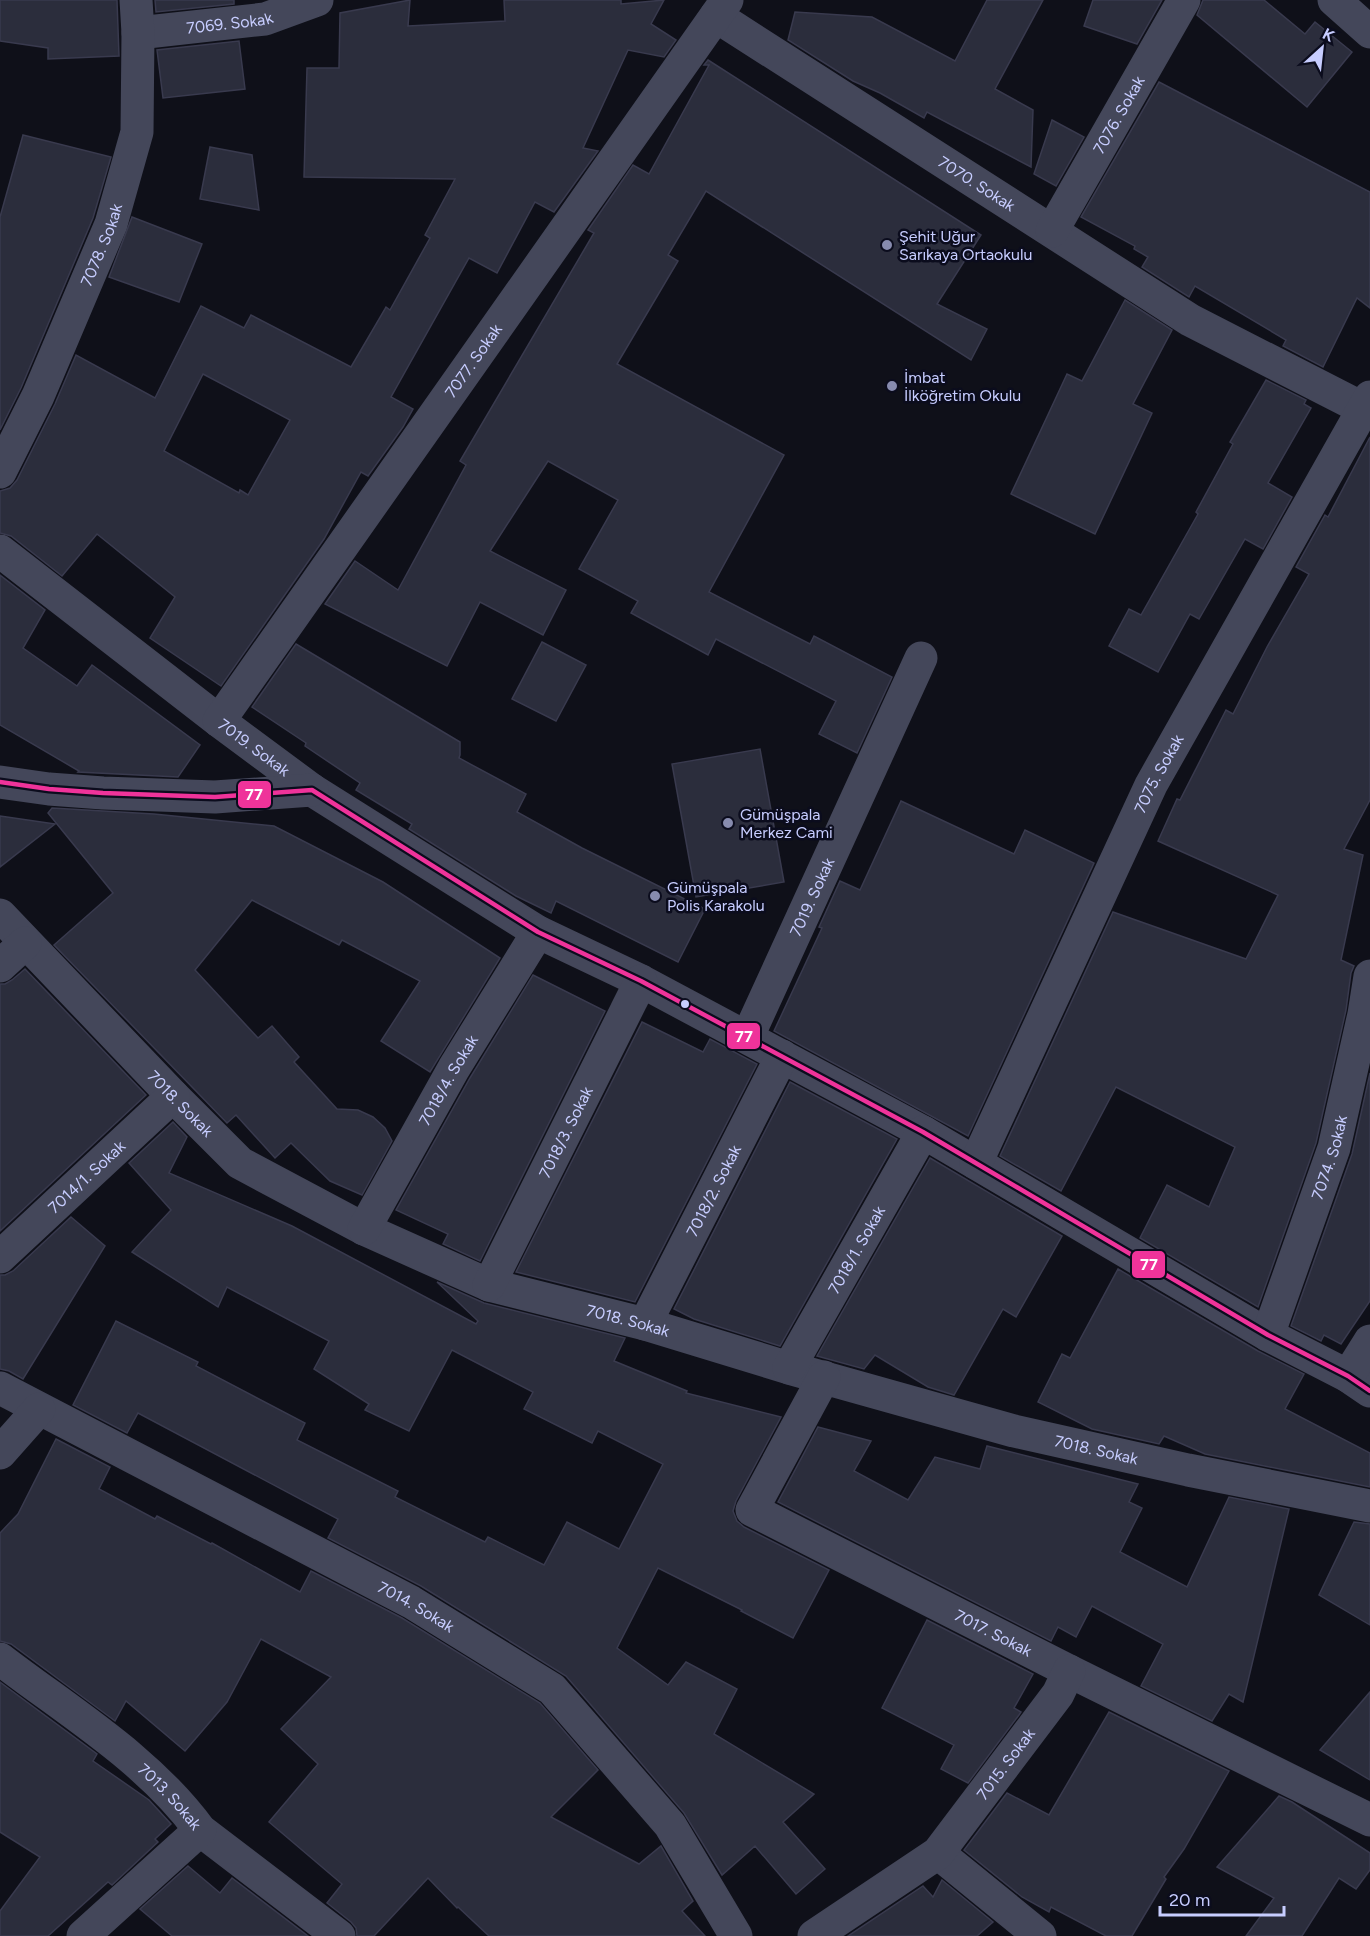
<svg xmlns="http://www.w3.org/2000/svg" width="1370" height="1936" viewBox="0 0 1370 1936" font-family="Figtree,sans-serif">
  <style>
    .building { fill: #2b2d3c; stroke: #393a4e; stroke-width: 1.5; fill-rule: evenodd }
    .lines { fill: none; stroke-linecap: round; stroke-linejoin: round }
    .minor { stroke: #44475a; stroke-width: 33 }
    .bus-1-casing { stroke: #0b0c1d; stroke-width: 9 }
    .bus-1 { stroke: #ef339a; stroke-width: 4.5 }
    .poi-dot { fill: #878bae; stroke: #0b0c1d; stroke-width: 2 }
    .bus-dot { fill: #c7cdff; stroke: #0b0c1d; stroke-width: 2 }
    .labels { text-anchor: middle; stroke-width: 5; stroke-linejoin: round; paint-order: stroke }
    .street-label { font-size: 16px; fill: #c7cdff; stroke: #0b0c1d }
    .poi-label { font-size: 16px; fill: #c7cdff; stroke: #0b0c1d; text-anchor: start }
    .line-badge { stroke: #0b0c1d; stroke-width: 2 }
    .badge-label { font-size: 16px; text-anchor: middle; font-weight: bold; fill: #fff }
  </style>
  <rect width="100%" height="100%" fill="#0f1019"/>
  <g class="building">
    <polygon points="0,0 117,0 119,56 48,59 48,48 0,41"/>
    <polygon points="155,0 234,0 234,4 156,12"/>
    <path d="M410,0l-2,26 97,-5 -1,-21h117v4l43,-4 -13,24 25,16 -12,17 -36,-7 -45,98 15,3 -44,61 -19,-10 -38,71 -28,-15 -78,139 22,12 -10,18 -35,49 -7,-4 -37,67 -103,147 -71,-48 25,-41 -78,-63 -35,42 -51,-40 -11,-3v-42l10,-3 7,-8 38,-76 21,-49 79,43 46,-92 43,22 7,-13 100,52 35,-60 4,3 40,-72 -5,-3 30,-56 -151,-2 3,-109h32l1,-55zM203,374l87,46 -42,75 -8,-5 -1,3 -75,-42z"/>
    <polygon points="987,0 1043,0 995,89 1033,110 1031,167 927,112 924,118 880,93 853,81 788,40 795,12 872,17 955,61"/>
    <polygon points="1093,0 1162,0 1137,44 1084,26"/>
    <polygon points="1203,0 1264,0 1305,34 1315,22 1352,52 1307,107 1197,15"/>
    <polygon points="239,41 245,89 163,98 157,50"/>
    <polygon points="708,60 981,235 937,304 987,329 971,360 706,191 668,255 678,261 617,364 784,455 709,592 810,644 814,636 892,677 857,753 819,734 836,701 716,639 708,655 631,613 638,601 579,569 618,500 548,461 490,551 566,590 543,635 480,602 447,666 325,604 355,561 398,590 466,465 460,461 594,233 588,230 633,165 649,174 709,65 704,65"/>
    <polygon points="1159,82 1370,192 1370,308 1357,298 1323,367 1283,346 1286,340 1195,286 1189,297 1142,267 1148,257 1134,249 1135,246 1081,217"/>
    <polygon points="1052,120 1084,137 1056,186 1034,174"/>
    <polygon points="23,135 111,157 93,218 21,388 0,430 0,217"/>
    <polygon points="210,147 252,155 259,210 200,199"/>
    <polygon points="132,217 202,244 179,302 109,277"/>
    <polygon points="1125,300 1172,330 1133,404 1152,413 1095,534 1011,494 1067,374 1082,381"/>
    <polygon points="1266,380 1306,400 1304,404 1311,408 1268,483 1292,497 1263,549 1245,539 1199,619 1190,614 1158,672 1109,646 1129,609 1141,615 1198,514 1196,512 1233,444 1230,442"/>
    <polygon points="1370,437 1370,800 1344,849 1363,855 1341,960 1354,966 1351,973 1346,1010 1316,1143 1258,1307 1140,1238 1167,1185 1209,1207 1235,1147 1116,1087 1061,1191 1000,1156 1113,912 1246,959 1278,895 1158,841 1177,799 1180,800 1226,710 1233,714 1267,647 1309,574 1296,567 1325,515 1328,517"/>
    <polygon points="0,575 45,610 23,648 77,686 92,665 200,745 178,777 78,772 79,771 0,725"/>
    <polygon points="542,642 586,665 556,721 512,699"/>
    <polygon points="296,644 460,742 460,755 459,758 526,794 517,812 582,848 705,909 678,962 556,901 551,913 516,896 409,829 412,824 356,790 360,783 305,746 306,743 252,707"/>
    <polygon points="760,749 784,882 696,897 672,764"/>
    <polygon points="901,801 1014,854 1025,830 1094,863 968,1136 774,1031 822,928 819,927 840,881 860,890"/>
    <polygon points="52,808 154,814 274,826 383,882 500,958 430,1072 381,1041 420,981 342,940 339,945 252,900 195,970 258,1038 272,1026 299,1057 294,1062 337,1109 358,1110 373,1117 385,1128 392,1141 362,1195 330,1181 291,1143 275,1158 236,1115 227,1123 54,945 113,893 48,813"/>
    <polygon points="0,816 55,824 0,867"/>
    <polygon points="25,969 146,1095 0,1231 0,984 5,984 12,980"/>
    <polygon points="533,975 605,1011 480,1261 443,1244 448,1234 396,1210 470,1078"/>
    <polygon points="642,1022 703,1052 710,1039 757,1064 635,1302 516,1272"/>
    <polygon points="1370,1073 1370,1301 1341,1344 1324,1335 1321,1341 1291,1326 1352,1154"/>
    <polygon points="790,1082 897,1139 780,1346 694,1319 674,1309"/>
    <polygon points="173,1122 187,1137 169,1173 292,1226 476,1324 478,1321 437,1282 484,1303 625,1338 614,1361 687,1391 686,1393 781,1417 736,1501 733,1511 737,1521 744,1527 829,1570 793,1638 741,1611 742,1610 658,1568 617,1648 668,1685 686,1662 737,1689 714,1734 814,1794 783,1822 825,1869 796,1894 755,1846 722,1875 684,1813 566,1676 421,1586 328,1538 338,1519 138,1413 127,1433 73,1405 116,1321 198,1362 196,1366 305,1423 297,1440 398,1491 395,1497 485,1542 488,1537 544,1565 567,1522 619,1549 663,1464 598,1431 592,1443 524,1409 533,1392 452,1350 409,1431 365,1410 369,1404 314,1369 329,1341 227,1287 218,1307 132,1252 171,1210 129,1163"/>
    <polygon points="930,1158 1062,1236 1016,1317 1003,1309 954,1395 928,1387 875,1355 864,1369 817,1356"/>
    <polygon points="71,1217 105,1246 23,1379 9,1371 0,1369 0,1275 5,1275 13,1271"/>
    <polygon points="1118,1269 1258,1351 1304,1374 1285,1409 1370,1453 1370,1487 1205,1454 1164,1436 1159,1444 1092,1429 1038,1402 1062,1354 1070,1358"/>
    <polygon points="818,1427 871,1441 854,1471 908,1500 935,1457 980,1469 987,1446 1138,1484 1129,1502 1142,1508 1120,1552 1187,1587 1229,1497 1289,1509 1243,1702 1229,1694 1212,1721 1141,1686 1163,1644 1092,1606 1076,1637 1058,1627 1051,1641 778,1502"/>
    <polygon points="56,1439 110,1467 99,1489 155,1519 157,1516 211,1544 212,1543 300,1592 311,1571 402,1618 540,1703 598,1770 551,1817 639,1864 661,1846 693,1901 682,1911 705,1936 489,1936 458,1907 457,1908 428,1878 374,1936 357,1936 356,1928 351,1922 327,1903 342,1884 269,1822 318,1764 281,1729 331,1677 261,1639 227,1702 185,1751 126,1701 115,1721 11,1644 0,1641 0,1533 18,1514"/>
    <polygon points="1354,1522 1370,1524 1370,1625 1319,1595"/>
    <polygon points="927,1620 1033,1674 1014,1708 1021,1712 1019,1715 968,1783 941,1769 954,1745 882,1708"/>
    <polygon points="0,1682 97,1754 93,1761 149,1800 171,1824 155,1839 158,1842 112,1885 108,1882 48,1936 0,1936 0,1911 40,1857 0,1832"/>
    <polygon points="1370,1692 1370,1780 1320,1750"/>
    <polygon points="1109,1712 1229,1771 1184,1849 1164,1877 1166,1879 1132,1936 1106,1936 1051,1907 1049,1912 1022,1897 964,1850 1007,1793 1049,1815"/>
    <polygon points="1279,1796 1292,1802 1370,1853 1370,1870 1356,1889 1339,1878 1302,1936 1246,1936 1274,1898 1217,1867"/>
    <polygon points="188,1866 220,1893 232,1878 308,1936 172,1936 140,1909"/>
    <polygon points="942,1880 993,1922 977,1936 848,1936 923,1886 933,1897"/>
  </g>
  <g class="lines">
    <g class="minor">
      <polyline points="1334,0 1370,32"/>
      <path id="s1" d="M716,16l474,304 180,92"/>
      <path id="s2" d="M138,33l127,-14 52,-19"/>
      <path id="s3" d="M1052,231l132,-231"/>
      <path id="s4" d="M0,472l38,-76 73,-172 26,-92 1,-99 -2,-33"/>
      <path id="s5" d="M0,551l219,170 93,69 226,142 103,49 282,151 345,203 80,41 22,15"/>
      <path id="s6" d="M219,721l508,-721"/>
      <polyline points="0,782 49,789 103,793 215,797 312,790"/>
      <path id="s7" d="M0,915l173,181 67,67 124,66 125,56 156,39 144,44 225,63 174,39 182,36"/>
      <polyline points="0,966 25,943"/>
      <path id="s8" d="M748,1036l173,-378"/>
      <path id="s9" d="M976,1163l175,-378 219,-388"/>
      <path id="s10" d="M364,1229l90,-161 84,-136"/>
      <path id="s11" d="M0,1257l173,-161"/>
      <path id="s12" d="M489,1285l152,-304"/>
      <path id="s13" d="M645,1324l137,-268"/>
      <path id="s14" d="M1268,1335l66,-187 30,-134 6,-38"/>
      <path id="s15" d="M789,1368l134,-236"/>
      <polyline points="1348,1376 1370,1341"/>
      <path id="s16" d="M824,1377l-72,133 317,161 301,149"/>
      <path id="s17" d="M0,1388l411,214 141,87 118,136 66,111"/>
      <polyline points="0,1453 39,1409"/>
      <path id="s18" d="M0,1659c69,53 148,100 200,171l139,106"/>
      <polyline points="938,1853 1040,1936"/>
      <polyline points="83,1936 200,1830"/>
      <path id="s19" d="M814,1936l124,-83 120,-159 11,-23"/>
    </g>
    <g class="bus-1-casing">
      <polyline id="bus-1" points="0,782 49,789 103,793 215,797 312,790 538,932 641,981 923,1132 1268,1335 1348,1376 1370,1391"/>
    </g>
    <use href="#bus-1" class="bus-1"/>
  </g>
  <g class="poi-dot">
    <circle cx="887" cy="245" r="6"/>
    <circle cx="892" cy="386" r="6"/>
    <circle cx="728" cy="823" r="6"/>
    <circle cx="655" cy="896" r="6"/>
  </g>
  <circle class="bus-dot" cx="685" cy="1004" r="5"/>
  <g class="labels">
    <g class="street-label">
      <text dy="6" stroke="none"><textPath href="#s2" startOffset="92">7069. Sokak</textPath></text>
      <text dy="6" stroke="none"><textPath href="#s3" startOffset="134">7076. Sokak</textPath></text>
      <text dy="6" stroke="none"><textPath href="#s1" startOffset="310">7070. Sokak</textPath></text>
      <text dy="6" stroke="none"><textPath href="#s4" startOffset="249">7078. Sokak</textPath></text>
      <text dy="6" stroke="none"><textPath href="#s6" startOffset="441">7077. Sokak</textPath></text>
      <text dy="6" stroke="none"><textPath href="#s5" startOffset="321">7019. Sokak</textPath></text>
      <text dy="6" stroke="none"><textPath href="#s9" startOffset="430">7075. Sokak</textPath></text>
      <text dy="6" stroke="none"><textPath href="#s8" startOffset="153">7019. Sokak</textPath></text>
      <text dy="6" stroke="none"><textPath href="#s10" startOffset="171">7018/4. Sokak</textPath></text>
      <text dy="6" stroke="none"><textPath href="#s7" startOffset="261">7018. Sokak</textPath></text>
      <text dy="6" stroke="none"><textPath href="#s12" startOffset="171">7018/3. Sokak</textPath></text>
      <text dy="6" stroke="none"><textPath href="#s14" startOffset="188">7074. Sokak</textPath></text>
      <text dy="6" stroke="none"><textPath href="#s11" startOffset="118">7014/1. Sokak</textPath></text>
      <text dy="6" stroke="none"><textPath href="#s13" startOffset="150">7018/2. Sokak</textPath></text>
      <text dy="6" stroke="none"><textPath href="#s15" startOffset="136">7018/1. Sokak</textPath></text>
      <text dy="6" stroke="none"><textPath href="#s7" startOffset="766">7018. Sokak</textPath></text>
      <text dy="6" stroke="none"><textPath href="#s7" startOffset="1252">7018. Sokak</textPath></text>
      <text dy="6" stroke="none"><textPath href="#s17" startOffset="470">7014. Sokak</textPath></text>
      <text dy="6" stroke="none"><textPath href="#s16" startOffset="422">7017. Sokak</textPath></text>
      <text dy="6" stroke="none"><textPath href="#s19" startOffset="261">7015. Sokak</textPath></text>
      <text dy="6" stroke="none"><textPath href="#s18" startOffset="219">7013. Sokak</textPath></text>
    </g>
    <g class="poi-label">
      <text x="899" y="242">Şehit Uğur<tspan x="899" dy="18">Sarıkaya Ortaokulu</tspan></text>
      <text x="904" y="383">İmbat<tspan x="904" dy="18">İlköğretim Okulu</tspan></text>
      <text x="740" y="820">Gümüşpala<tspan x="740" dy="18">Merkez Cami</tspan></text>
      <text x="667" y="893">Gümüşpala<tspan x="667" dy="18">Polis Karakolu</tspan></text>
    </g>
  </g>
  <g class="line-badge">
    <rect x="237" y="780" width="35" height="29" rx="6" fill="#ef339a"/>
    <rect x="726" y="1022" width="35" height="28" rx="6" fill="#ef339a"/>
    <rect x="1131" y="1250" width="35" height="29" rx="6" fill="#ef339a"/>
  </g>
  <g class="badge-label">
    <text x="254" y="800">77</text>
    <text x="744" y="1042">77</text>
    <text x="1149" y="1270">77</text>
  </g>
  <g transform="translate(1322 48) rotate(27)" stroke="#0b0c1d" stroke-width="4.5" paint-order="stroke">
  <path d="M0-4.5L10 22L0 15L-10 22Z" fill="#c7cdff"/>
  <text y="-9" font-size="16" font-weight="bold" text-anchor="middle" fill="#c7cdff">K</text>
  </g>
  <path d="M1160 1906v9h124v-9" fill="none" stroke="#c7cdff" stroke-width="3"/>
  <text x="1169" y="1906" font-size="18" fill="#c7cdff" stroke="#0b0c1d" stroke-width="4.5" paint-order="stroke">20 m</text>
</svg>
